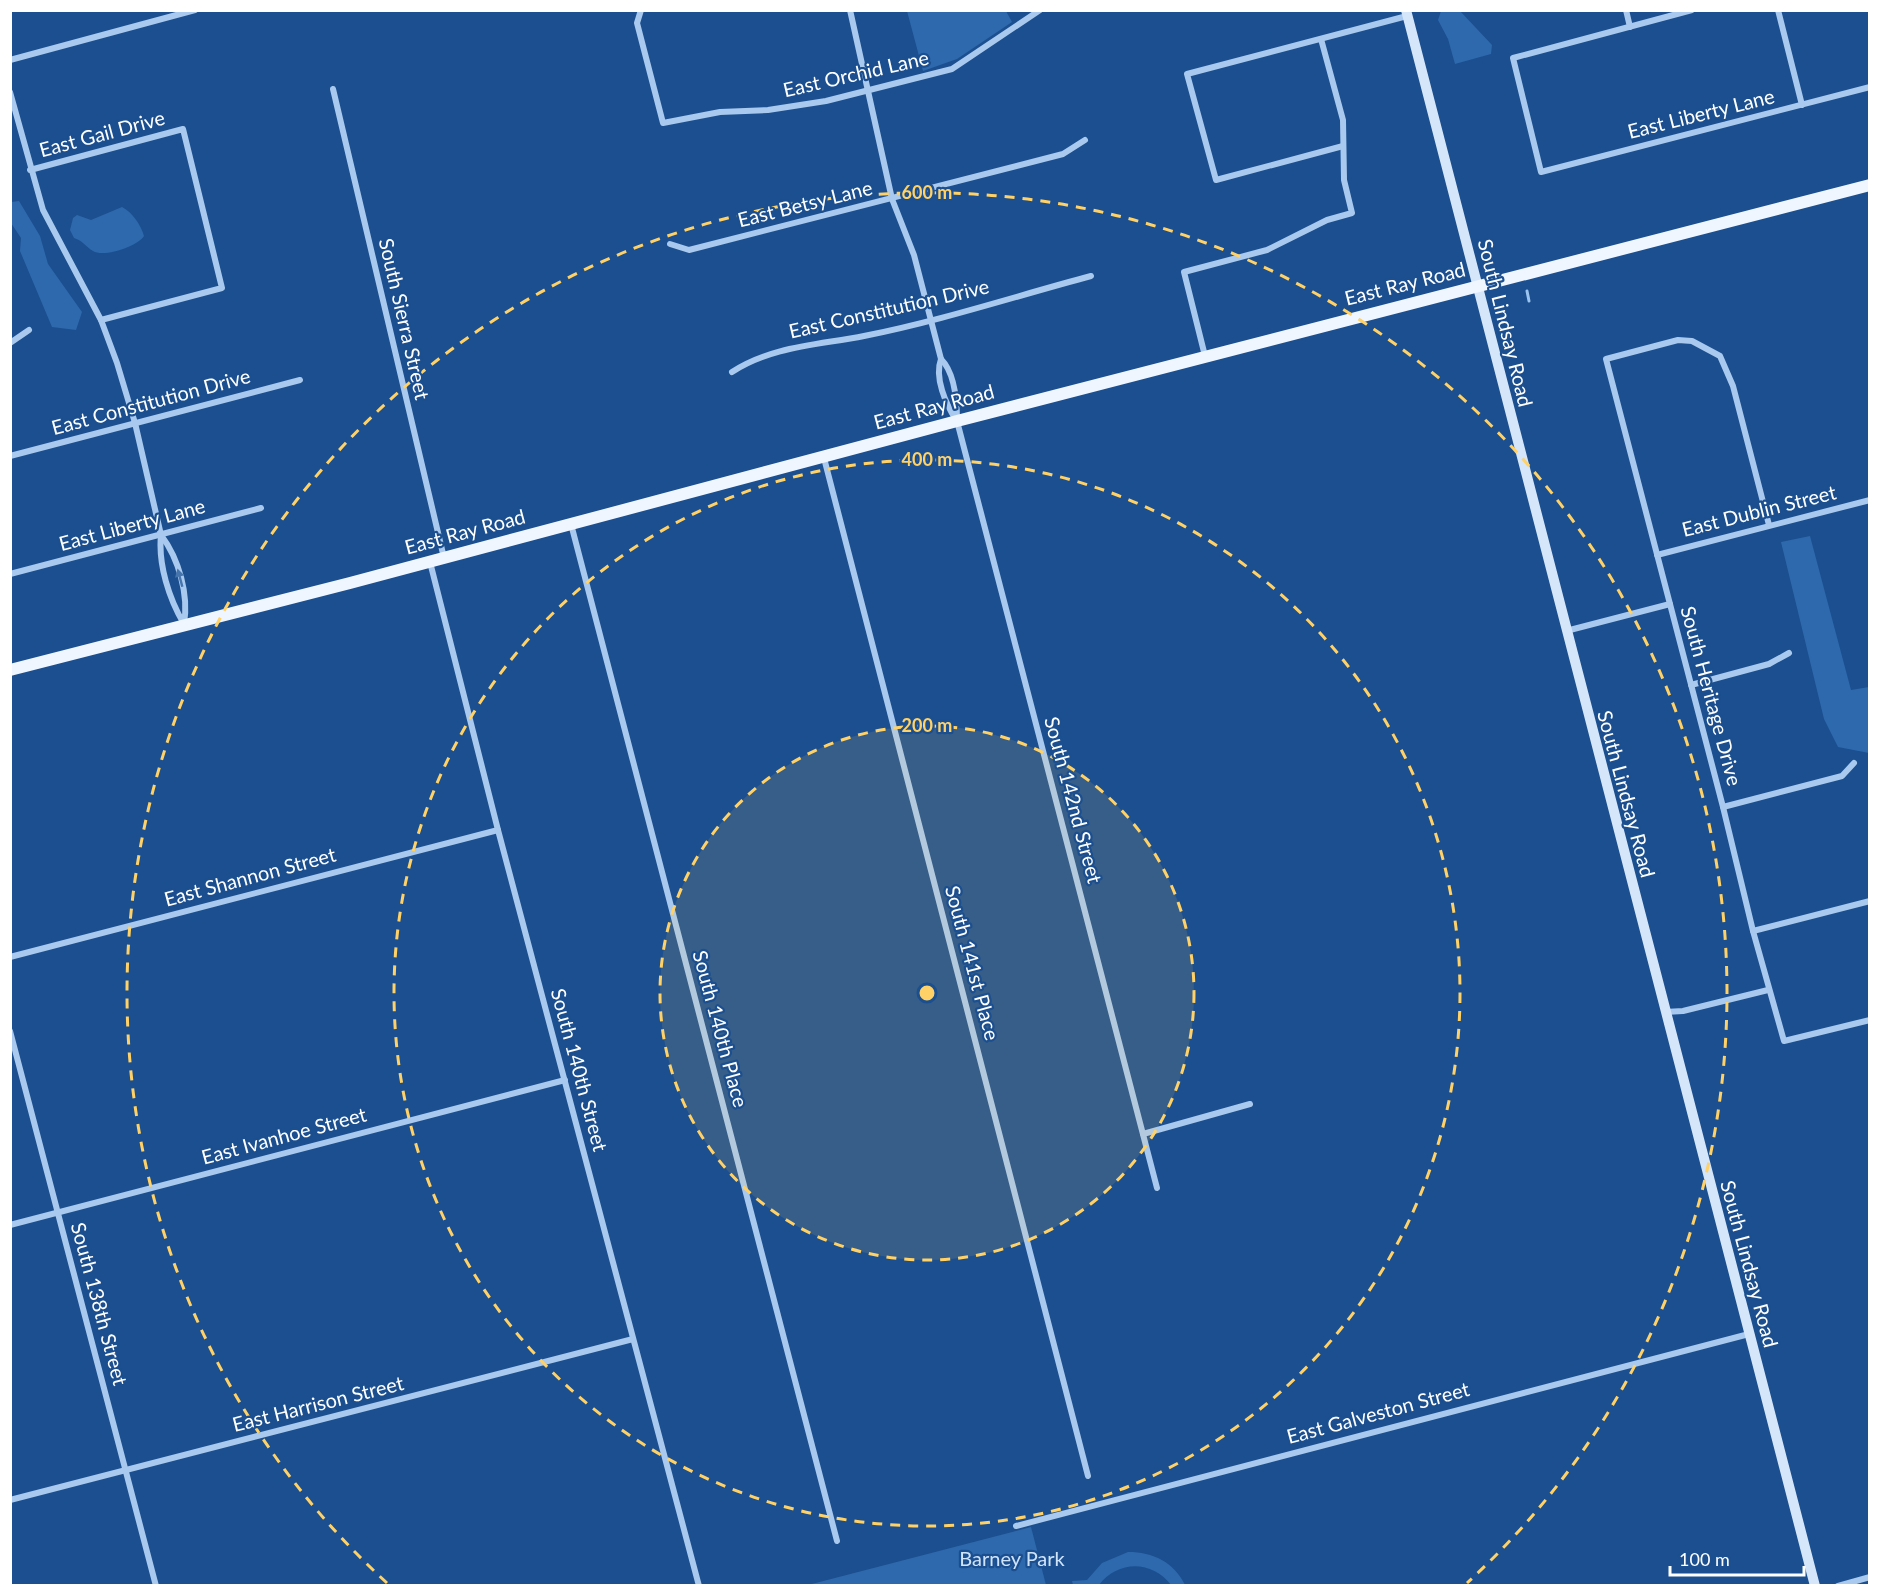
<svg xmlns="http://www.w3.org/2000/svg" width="1880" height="1596" viewBox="0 0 1880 1596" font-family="Lato,sans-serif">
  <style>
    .green { fill: #2e69ad }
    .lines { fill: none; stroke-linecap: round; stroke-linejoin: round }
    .stream { stroke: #9cc4f0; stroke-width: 3 }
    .minor { stroke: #a9c9ee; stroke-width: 6 }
    .secondary { stroke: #d6e6fa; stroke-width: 10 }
    .primary { stroke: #f0f6ff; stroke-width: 12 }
    .oneway { fill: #4674ac }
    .ring { fill: none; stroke: #ffd166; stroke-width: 3; stroke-dasharray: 10 8 }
    .labels { text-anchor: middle; stroke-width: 4.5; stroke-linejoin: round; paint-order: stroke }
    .street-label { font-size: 20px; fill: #fff; stroke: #1b4f8f }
    .park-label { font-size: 20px; fill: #cfe3fa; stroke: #1b4f8f }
    .centre { fill: #ffd166; stroke: #1b4f8f; stroke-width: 3 }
    .ring-label { font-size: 18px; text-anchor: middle; font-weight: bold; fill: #ffd166; stroke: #1b4f8f; stroke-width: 4.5; stroke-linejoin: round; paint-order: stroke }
  </style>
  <rect width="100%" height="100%" fill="#1b4f8f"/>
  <g class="green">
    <polygon points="907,11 1006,11 1012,22 957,59 923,71"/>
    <polygon points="1441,11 1460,11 1492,45 1491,54 1455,64 1448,39 1438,20"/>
    <polygon points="19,201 40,236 48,264 82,312 76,330 52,327 20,251 21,238 11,223 11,202"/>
    <path d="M122,207c10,5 19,18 22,29 -6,10 -40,22 -51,15 -8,-5 -10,-10 -19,-13l-4,-8 3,-12 4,-3 14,5z"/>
    <polygon points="1810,536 1851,690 1869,687 1869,753 1838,747 1824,719 1781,542"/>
    <polygon points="1031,1527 1046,1585 808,1585"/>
    <path d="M1128,1552c25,0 46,10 57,33h-14c-19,-25 -53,-25 -72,0h-26l-1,-4 15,-1 15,-17z"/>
  </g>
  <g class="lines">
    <polyline class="stream" points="1527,291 1529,301"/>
    <g class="minor">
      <polyline points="641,10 637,23 663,123 720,112 768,110 826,101 952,69 1040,10"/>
      <path d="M850,10l42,189 22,56 27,104c14,14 16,42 16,62l200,767"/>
      <polyline points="1626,10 1630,27"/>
      <polyline points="1692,10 1513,58 1541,172 1870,87"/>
      <polyline points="1778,10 1802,105"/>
      <polyline points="10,60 195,10"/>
      <polyline points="333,89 444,558"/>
      <path d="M10,92l33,118 58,110 16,43 18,60 26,112c-3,29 8,64 23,89"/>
      <polyline points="1343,146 1216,180 1187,74 1407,16"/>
      <polyline points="30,170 183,129 222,288 101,320"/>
      <polyline points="670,244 689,250 1063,154 1085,140"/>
      <polyline points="10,343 29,330"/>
      <polyline points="1205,356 1184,272 1267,250 1327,220 1352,213 1344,180 1343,120 1321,39"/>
      <path d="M941,359c-7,19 5,45 15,61"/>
      <path d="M732,372c40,-26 87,-27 132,-36 76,-15 152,-40 227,-60"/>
      <polyline points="10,456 300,380"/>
      <polyline points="824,458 1088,1476"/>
      <polyline points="571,524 837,1541"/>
      <polyline points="1769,525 1733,386 1720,356 1692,341 1678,340 1606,359 1723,807 1753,931 1784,1041 1870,1020"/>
      <path d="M161,535c18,24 28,60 23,89"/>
      <polyline points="1657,555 1870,500"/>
      <polyline points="430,562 498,830 699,1586"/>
      <polyline points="10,574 261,508"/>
      <polyline points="1566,631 1670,604"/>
      <polyline points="1691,685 1769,664 1789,653"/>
      <polyline points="1723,807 1842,776 1854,763"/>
      <polyline points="1753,931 1870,901"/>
      <polyline points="10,957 498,830"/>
      <polyline points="1665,1012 1683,1011 1768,990"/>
      <polyline points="10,1031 156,1586"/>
      <polyline points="1143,1134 1250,1104"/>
      <polyline points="10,1225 565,1080"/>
      <polyline points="10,1500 633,1339"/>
      <polyline points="1016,1526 1749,1334"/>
      <polyline points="1838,1586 1870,1577"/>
    </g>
    <polyline class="secondary" points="1406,10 1815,1586"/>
    <polyline class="primary" points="10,670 350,583 957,421 1870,185"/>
  </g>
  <defs><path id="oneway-solid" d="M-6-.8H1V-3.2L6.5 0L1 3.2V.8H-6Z" transform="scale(1.5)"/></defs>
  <use class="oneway" href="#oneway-solid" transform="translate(180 578) rotate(-105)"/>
  <circle cx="927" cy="993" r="267" fill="#ffd166" fill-opacity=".12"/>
  <g class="ring">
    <circle cx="927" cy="993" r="267"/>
    <circle cx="927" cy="993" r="533"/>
    <path d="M387 1583A800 800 0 1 1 1467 1583"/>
  </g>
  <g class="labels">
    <g class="street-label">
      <text transform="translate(856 74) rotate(-13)" y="7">East Orchid Lane</text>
      <text transform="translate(1701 114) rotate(-14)" y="7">East Liberty Lane</text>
      <text transform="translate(102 134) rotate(-15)" y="7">East Gail Drive</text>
      <text transform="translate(805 204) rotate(-14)" y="7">East Betsy Lane</text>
      <text transform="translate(1405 284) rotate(-14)" y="7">East Ray Road</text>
      <text transform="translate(889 309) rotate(-13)" y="7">East Constitution Drive</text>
      <text transform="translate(404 319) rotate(77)" y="7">South Sierra Street</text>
      <text transform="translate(1505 323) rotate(76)" y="7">South Lindsay Road</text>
      <text transform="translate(151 402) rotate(-15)" y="7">East Constitution Drive</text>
      <text transform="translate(934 407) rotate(-15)" y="7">East Ray Road</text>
      <text transform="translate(1759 511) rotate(-14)" y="7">East Dublin Street</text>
      <text transform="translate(132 525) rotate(-15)" y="7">East Liberty Lane</text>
      <text transform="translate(465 532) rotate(-15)" y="7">East Ray Road</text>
      <text transform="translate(1711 696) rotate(75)" y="7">South Heritage Drive</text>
      <text transform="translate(1626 794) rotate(75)" y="7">South Lindsay Road</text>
      <text transform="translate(1073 800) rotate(75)" y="7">South 142nd Street</text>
      <text transform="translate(250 877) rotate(-15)" y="7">East Shannon Street</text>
      <text transform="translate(972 963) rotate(75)" y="7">South 141st Place</text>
      <text transform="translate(720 1029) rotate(75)" y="7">South 140th Place</text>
      <text transform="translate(579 1070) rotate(75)" y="7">South 140th Street</text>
      <text transform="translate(284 1136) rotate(-15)" y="7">East Ivanhoe Street</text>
      <text transform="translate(1749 1264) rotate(75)" y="7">South Lindsay Road</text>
      <text transform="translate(99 1304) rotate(75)" y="7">South 138th Street</text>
      <text transform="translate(318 1404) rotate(-14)" y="7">East Harrison Street</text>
      <text transform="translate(1378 1413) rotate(-15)" y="7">East Galveston Street</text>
    </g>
    <g class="park-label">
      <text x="1012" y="1566">Barney Park</text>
    </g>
  </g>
  <circle cx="927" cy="993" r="9" class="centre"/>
  <g class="ring-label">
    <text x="927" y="199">600 m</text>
    <text x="927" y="466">400 m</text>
    <text x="927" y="732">200 m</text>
  </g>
  <rect width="1880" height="1596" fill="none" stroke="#ffffff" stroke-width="24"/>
  <path d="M1670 1566v9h134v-9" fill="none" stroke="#ffffff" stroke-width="3"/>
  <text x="1679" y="1566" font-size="18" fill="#ffffff" stroke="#1b4f8f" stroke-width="4.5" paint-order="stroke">100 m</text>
</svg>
